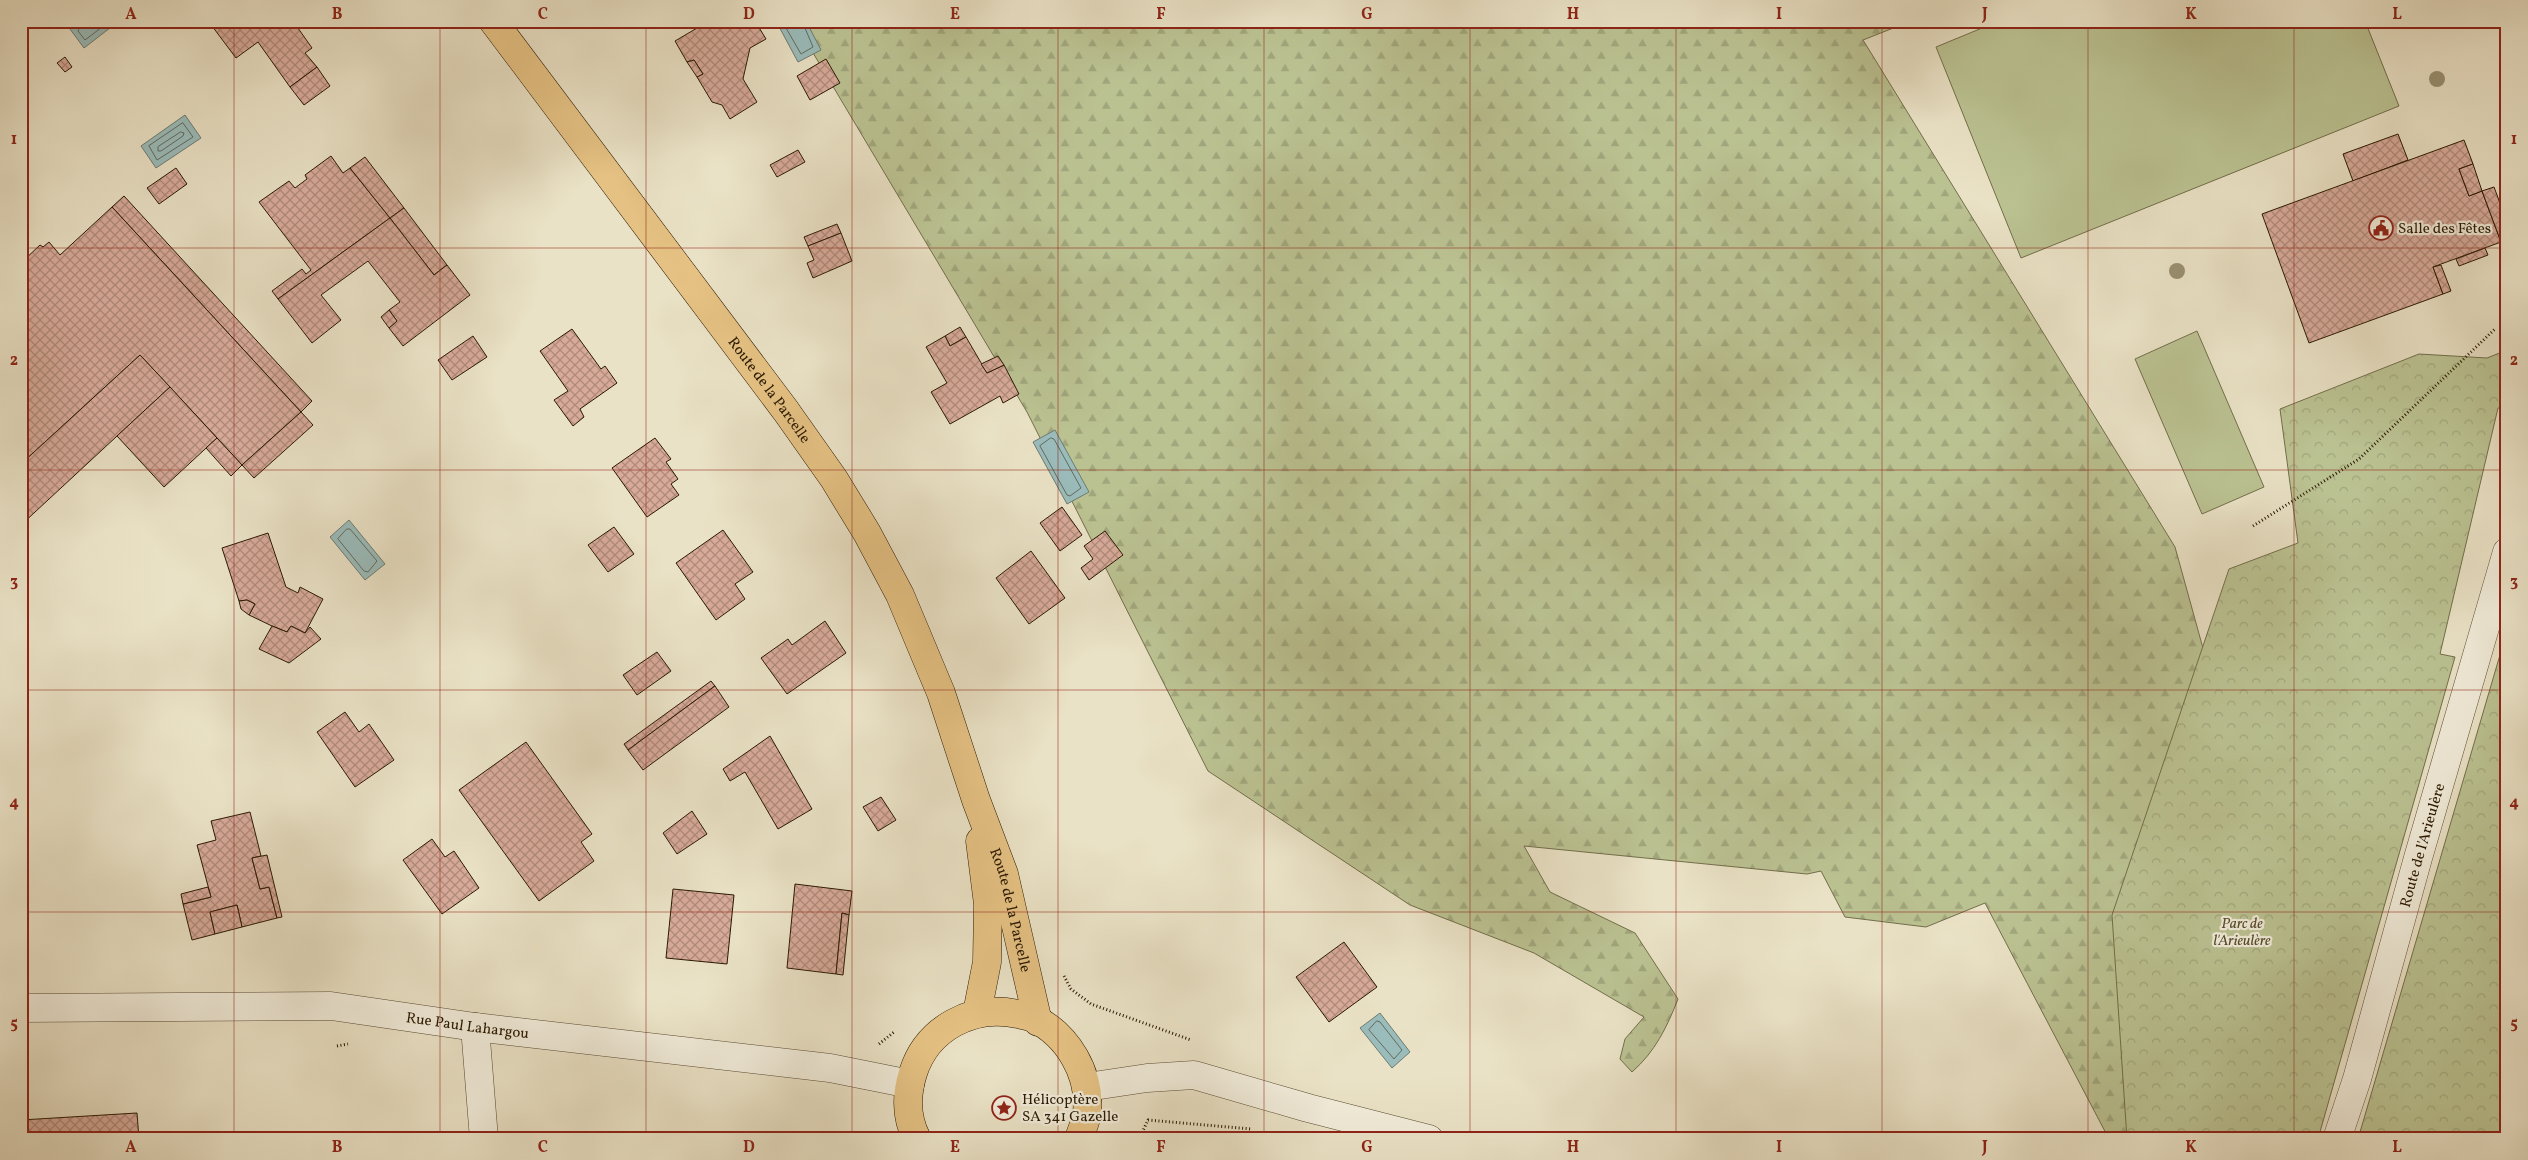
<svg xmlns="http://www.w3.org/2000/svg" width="2528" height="1160" viewBox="0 0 2528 1160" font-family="Vollkorn,serif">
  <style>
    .grass { fill: #bbc292; stroke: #726e4a }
    .forest { fill: url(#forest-firs); stroke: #726e4a }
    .park { fill: url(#park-crowns); stroke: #726e4a }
    .water { fill: #9abcbb; stroke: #6d7b71 }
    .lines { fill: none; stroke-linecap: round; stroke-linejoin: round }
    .shore { stroke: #626a5e; stroke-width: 1 }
    .building { fill: url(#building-cross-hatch); stroke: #2a1902 }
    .minor-casing { stroke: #5a4b33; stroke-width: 29 }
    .major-casing { stroke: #2a1902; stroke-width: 29 }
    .path { stroke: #2a1902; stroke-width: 3; stroke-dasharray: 1 2.5; stroke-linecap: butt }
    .minor { stroke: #f1ecda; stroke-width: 28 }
    .major { stroke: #e5c183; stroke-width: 28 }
    .tree { fill: #999072 }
    .grid { fill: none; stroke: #8f2418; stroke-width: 1; stroke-opacity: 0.55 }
    .labels { text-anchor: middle; stroke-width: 4.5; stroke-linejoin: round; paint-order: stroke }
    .poi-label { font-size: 15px; fill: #2a1902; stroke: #f1ecda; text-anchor: start }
    .street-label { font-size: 15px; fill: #2a1902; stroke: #f1ecda }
    .park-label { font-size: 15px; font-style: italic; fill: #564c2d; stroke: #f1ecda }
    .neatline { fill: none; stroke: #8f2418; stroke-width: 2 }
    .grid-label { font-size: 16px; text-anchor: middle; font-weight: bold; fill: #8f2418 }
  </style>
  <defs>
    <pattern id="forest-firs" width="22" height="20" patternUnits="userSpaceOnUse" patternTransform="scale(1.25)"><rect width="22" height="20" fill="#bbc292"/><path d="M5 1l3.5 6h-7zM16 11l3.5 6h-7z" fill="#a1a67c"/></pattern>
    <pattern id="park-crowns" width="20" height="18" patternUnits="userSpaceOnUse" patternTransform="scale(1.25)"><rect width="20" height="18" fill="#bbc292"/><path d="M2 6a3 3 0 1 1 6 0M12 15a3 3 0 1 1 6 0" fill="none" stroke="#a1a67c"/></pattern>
    <pattern id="building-cross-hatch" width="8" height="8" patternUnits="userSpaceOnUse" patternTransform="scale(1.25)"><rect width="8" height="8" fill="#d8aa9a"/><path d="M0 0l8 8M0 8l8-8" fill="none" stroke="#af8a7b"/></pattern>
  </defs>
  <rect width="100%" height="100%" fill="#eae2c6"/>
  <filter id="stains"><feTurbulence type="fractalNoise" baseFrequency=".004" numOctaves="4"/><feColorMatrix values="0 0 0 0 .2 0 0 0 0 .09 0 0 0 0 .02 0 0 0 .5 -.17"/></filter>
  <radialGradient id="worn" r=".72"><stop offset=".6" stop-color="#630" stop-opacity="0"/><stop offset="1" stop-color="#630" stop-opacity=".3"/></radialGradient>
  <g class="grass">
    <polygon points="1999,21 2365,21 2399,106 2021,258 1936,47"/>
    <polygon points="2197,331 2264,487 2202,514 2135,359"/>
  </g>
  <path class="forest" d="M794,21h1117l-48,19 312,507 151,546 -18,46h-199l-124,-236 -59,24 -81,-10 -24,-46 -14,3 -283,-28 26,46 85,41 43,66c-11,28 -23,53 -46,73l-12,-13 5,-20 19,-22 -110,-64 -124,-48 -202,-134 -181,-359z"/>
  <g class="park">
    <polygon points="2507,350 2507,406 2498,408 2440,654 2455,657 2318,1139 2127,1139 2112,915 2229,569 2298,543 2280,409 2419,354 2487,358"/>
    <polygon points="2507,631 2507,1139 2358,1139"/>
  </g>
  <g class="water">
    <polygon points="80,21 119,21 84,48 70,29"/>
    <polygon points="776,21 806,21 821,50 798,62"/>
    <polygon points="185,115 201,138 156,168 141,146"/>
    <polygon points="1055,430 1089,492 1067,504 1033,442"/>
    <polygon points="349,520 385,564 365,580 330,537"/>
    <polygon points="1380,1013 1410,1052 1392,1068 1360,1028"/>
  </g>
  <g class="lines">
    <g class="shore">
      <polyline points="83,21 78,31 85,40 110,21"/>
      <polyline points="782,21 801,54 813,47 802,21"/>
      <polygon points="183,123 193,137 157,160 149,146"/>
      <polygon points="181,132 184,133 183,136 161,151 158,151 158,147"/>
      <polygon points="1051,438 1054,439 1081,488 1070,496 1067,495 1040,446"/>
      <polygon points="347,529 350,529 377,561 368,572 364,571 338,539"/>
      <polygon points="1377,1021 1380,1022 1402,1050 1394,1059 1369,1030"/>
    </g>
  </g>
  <g class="building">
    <polygon points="219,21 293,21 312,48 305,53 317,67 290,87 258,42 236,58 212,26"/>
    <polygon points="709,21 755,21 766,39 750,48 743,79 757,102 730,119 722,105 712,102 697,77 703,74 694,60 687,62 675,41"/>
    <polygon points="65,57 72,67 65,72 57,63"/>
    <polygon points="826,59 840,83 810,100 797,76"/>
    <polygon points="694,60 703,74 697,77 687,62"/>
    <polygon points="317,67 330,86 304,105 290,87"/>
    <polygon points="2398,134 2408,160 2353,181 2343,154"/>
    <polygon points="2464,140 2473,164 2459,169 2469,196 2482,191 2501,242 2433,267 2443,294 2309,343 2262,214"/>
    <polygon points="798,150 805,162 777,177 770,165"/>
    <polygon points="331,156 343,173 350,168 390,218 278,299 272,291 302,269 306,274 311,270 259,202 289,181 295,188 307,179 305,175"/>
    <polygon points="365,157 404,208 390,218 350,168"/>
    <polygon points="2473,164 2482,191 2469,196 2459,169"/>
    <polygon points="176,168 187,184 159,204 147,188"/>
    <polygon points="2494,187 2507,222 2507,240 2501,242 2482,191"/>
    <polygon points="124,196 312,401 301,412 112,207"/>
    <polygon points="112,207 301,412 242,465 140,355 21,464 21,263 40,245 43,247 49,242 60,255"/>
    <polygon points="404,208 447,265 434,275 390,218"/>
    <polygon points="390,218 434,275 447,265 470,295 403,346 389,328 397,321 389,310 400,302 368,261 321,295 341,320 312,343 278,299"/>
    <polygon points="837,224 841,233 808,246 804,237"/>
    <polygon points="841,233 852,261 813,278 807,263 814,260 808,246"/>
    <polygon points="2485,248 2488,255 2459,266 2456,259"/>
    <polygon points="2441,265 2451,291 2443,294 2433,267"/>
    <polygon points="389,310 397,321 389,328 381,317"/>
    <polygon points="960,327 966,337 950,346 945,336"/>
    <polygon points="572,329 601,369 605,366 617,383 580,409 584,417 573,426 554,400 568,391 540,351"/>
    <polygon points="473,336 487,357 452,380 438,360"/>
    <polygon points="945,336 950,346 966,337 987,373 1004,365 1019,394 1003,403 1000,396 950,424 931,392 947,383 926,347"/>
    <polygon points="140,355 170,387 21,525 21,464"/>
    <polygon points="998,356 1004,365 987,373 981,364"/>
    <polygon points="170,387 217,438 164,487 117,436"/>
    <polygon points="301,412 313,425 254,478 242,465"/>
    <polygon points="217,438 242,465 231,476 206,448"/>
    <polygon points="655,438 671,459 666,462 678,479 671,484 679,495 647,517 612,468"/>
    <polygon points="1062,507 1082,535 1060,551 1040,523"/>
    <polygon points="614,527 634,554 608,572 588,545"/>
    <polygon points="723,530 753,572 735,584 745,599 716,620 676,563"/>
    <polygon points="1105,531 1123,555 1089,580 1081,568 1093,559 1084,546"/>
    <polygon points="268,533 286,587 298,593 300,587 323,599 305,633 291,626 287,632 272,626 249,615 255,604 247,600 239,601 222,548"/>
    <polygon points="1031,551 1065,598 1029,624 996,578"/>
    <polygon points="247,600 255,604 249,615 241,609 239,601"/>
    <polygon points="825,621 846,653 787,694 761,658 788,639 792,645"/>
    <polygon points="272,626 287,632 291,626 305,633 310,627 321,639 289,663 259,649"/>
    <polygon points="657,652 671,671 637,695 623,675"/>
    <polygon points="711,681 715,686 628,750 624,744"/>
    <polygon points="715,686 729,707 643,770 628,750"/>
    <polygon points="345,712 359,732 369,724 394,760 355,787 317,732"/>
    <polygon points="770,736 812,809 778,829 745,772 730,781 723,769"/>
    <polygon points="526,742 592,834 581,842 594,861 539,901 459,790"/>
    <polygon points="881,797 896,820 878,831 863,807"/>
    <polygon points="692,811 707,834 677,854 663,833"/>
    <polygon points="250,812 261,856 252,858 260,889 269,887 277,918 242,927 237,905 210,912 215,934 192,940 183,904 211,897 197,845 216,840 211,821"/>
    <polygon points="432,839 445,857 454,851 479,888 442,914 403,860"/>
    <polygon points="267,855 282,917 277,918 269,887 260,889 252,858"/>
    <polygon points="795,884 852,891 849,915 842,913 836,974 787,968"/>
    <polygon points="208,887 211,897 183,904 181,894"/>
    <polygon points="673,889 734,895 727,964 666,958"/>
    <polygon points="237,905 242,927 215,934 210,912"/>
    <polygon points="842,913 849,915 843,975 836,974"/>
    <polygon points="1344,942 1377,987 1329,1022 1296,977"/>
    <polygon points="137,1113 139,1139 21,1139 21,1120"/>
  </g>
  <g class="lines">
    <g class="minor-casing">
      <g id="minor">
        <path id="s1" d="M21,1008l310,-2 144,21 355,41 80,16"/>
        <polyline points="475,1027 484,1139"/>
        <polyline points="1087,1087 1147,1078 1194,1075 1308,1108 1429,1139"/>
        <path id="s2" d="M2337,1139l20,-60 61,-221 89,-306"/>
      </g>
    </g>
    <g class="major-casing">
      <g id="major">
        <path id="s3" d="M493,21l293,390 48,68 33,54 33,62 41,98 35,107 28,74 34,148"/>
        <polyline points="977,1013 987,962 988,904 980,841"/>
        <path d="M917,1139c-11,-21 -11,-44 -4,-66 14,-45 60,-69 105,-59 4,1 10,2 15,4 35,17 58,56 54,95 -1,9 -6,18 -8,26"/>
      </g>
    </g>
    <g class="path">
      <polyline points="2253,526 2359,459 2496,328"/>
      <polyline points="1064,976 1071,989 1091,1004 1191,1040"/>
      <polyline points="879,1044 894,1032"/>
      <polyline points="337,1046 348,1044"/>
      <polyline points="1139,1139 1148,1120 1251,1129"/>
    </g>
    <use href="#minor" class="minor"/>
    <use href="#major" class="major"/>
  </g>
  <g class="tree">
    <circle cx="2437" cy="79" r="8"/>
    <circle cx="2177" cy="271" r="8"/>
  </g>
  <path class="grid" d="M234,21v1118M440,21v1118M646,21v1118M852,21v1118M1058,21v1118M1264,21v1118M1470,21v1118M1676,21v1118M1882,21v1118M2088,21v1118M2294,21v1118M21,248h2486M21,470h2486M21,690h2486M21,912h2486"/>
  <defs>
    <g id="civic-ring" transform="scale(1.25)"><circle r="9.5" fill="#f1ecda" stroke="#8f2418" stroke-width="1.5"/><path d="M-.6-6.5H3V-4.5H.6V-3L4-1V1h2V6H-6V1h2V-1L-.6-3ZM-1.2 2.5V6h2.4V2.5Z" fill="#8f2418"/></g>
    <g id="sight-ring" transform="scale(1.25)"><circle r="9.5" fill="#f1ecda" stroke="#8f2418" stroke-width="1.5"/><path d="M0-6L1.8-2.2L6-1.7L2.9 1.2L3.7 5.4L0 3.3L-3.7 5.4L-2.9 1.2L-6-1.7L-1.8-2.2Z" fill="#8f2418"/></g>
  </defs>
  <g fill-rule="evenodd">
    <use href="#civic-ring" x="2381" y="228"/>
    <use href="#sight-ring" x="1004" y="1108"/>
  </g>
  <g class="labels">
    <g class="poi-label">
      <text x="2398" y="233">Salle des Fêtes</text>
      <text x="1022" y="1104">Hélicoptère<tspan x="1022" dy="17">SA 341 Gazelle</tspan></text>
    </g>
    <g class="street-label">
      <text dy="5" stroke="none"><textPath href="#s3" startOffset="461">Route de la Parcelle</textPath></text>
      <text dy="5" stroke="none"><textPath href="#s2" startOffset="306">Route de l'Arieulère</textPath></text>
      <text dy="5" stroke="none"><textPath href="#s3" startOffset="1039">Route de la Parcelle</textPath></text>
      <text dy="5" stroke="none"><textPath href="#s1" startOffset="448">Rue Paul Lahargou</textPath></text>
    </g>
    <g class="park-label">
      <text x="2242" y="928">Parc de<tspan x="2242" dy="17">l'Arieulère</tspan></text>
    </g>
  </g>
  <rect width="2528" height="1160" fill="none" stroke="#eae2c6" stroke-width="55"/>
  <rect x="28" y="28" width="2472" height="1104" class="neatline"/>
  <g class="grid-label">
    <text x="131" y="19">A</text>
    <text x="337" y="19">B</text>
    <text x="543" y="19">C</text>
    <text x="749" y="19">D</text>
    <text x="955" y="19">E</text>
    <text x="1161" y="19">F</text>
    <text x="1367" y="19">G</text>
    <text x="1573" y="19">H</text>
    <text x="1779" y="19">I</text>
    <text x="1985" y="19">J</text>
    <text x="2191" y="19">K</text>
    <text x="2397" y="19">L</text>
    <text x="14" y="144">1</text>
    <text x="2514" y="144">1</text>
    <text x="14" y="365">2</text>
    <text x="2514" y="365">2</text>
    <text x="14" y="586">3</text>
    <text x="2514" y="586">3</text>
    <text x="14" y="807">4</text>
    <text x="2514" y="807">4</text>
    <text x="14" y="1028">5</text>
    <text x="2514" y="1028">5</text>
    <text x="131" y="1152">A</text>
    <text x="337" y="1152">B</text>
    <text x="543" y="1152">C</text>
    <text x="749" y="1152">D</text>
    <text x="955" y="1152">E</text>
    <text x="1161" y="1152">F</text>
    <text x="1367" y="1152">G</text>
    <text x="1573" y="1152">H</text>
    <text x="1779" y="1152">I</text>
    <text x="1985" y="1152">J</text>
    <text x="2191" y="1152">K</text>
    <text x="2397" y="1152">L</text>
  </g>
  <rect width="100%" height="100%" filter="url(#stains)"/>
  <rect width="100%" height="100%" fill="url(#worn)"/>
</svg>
